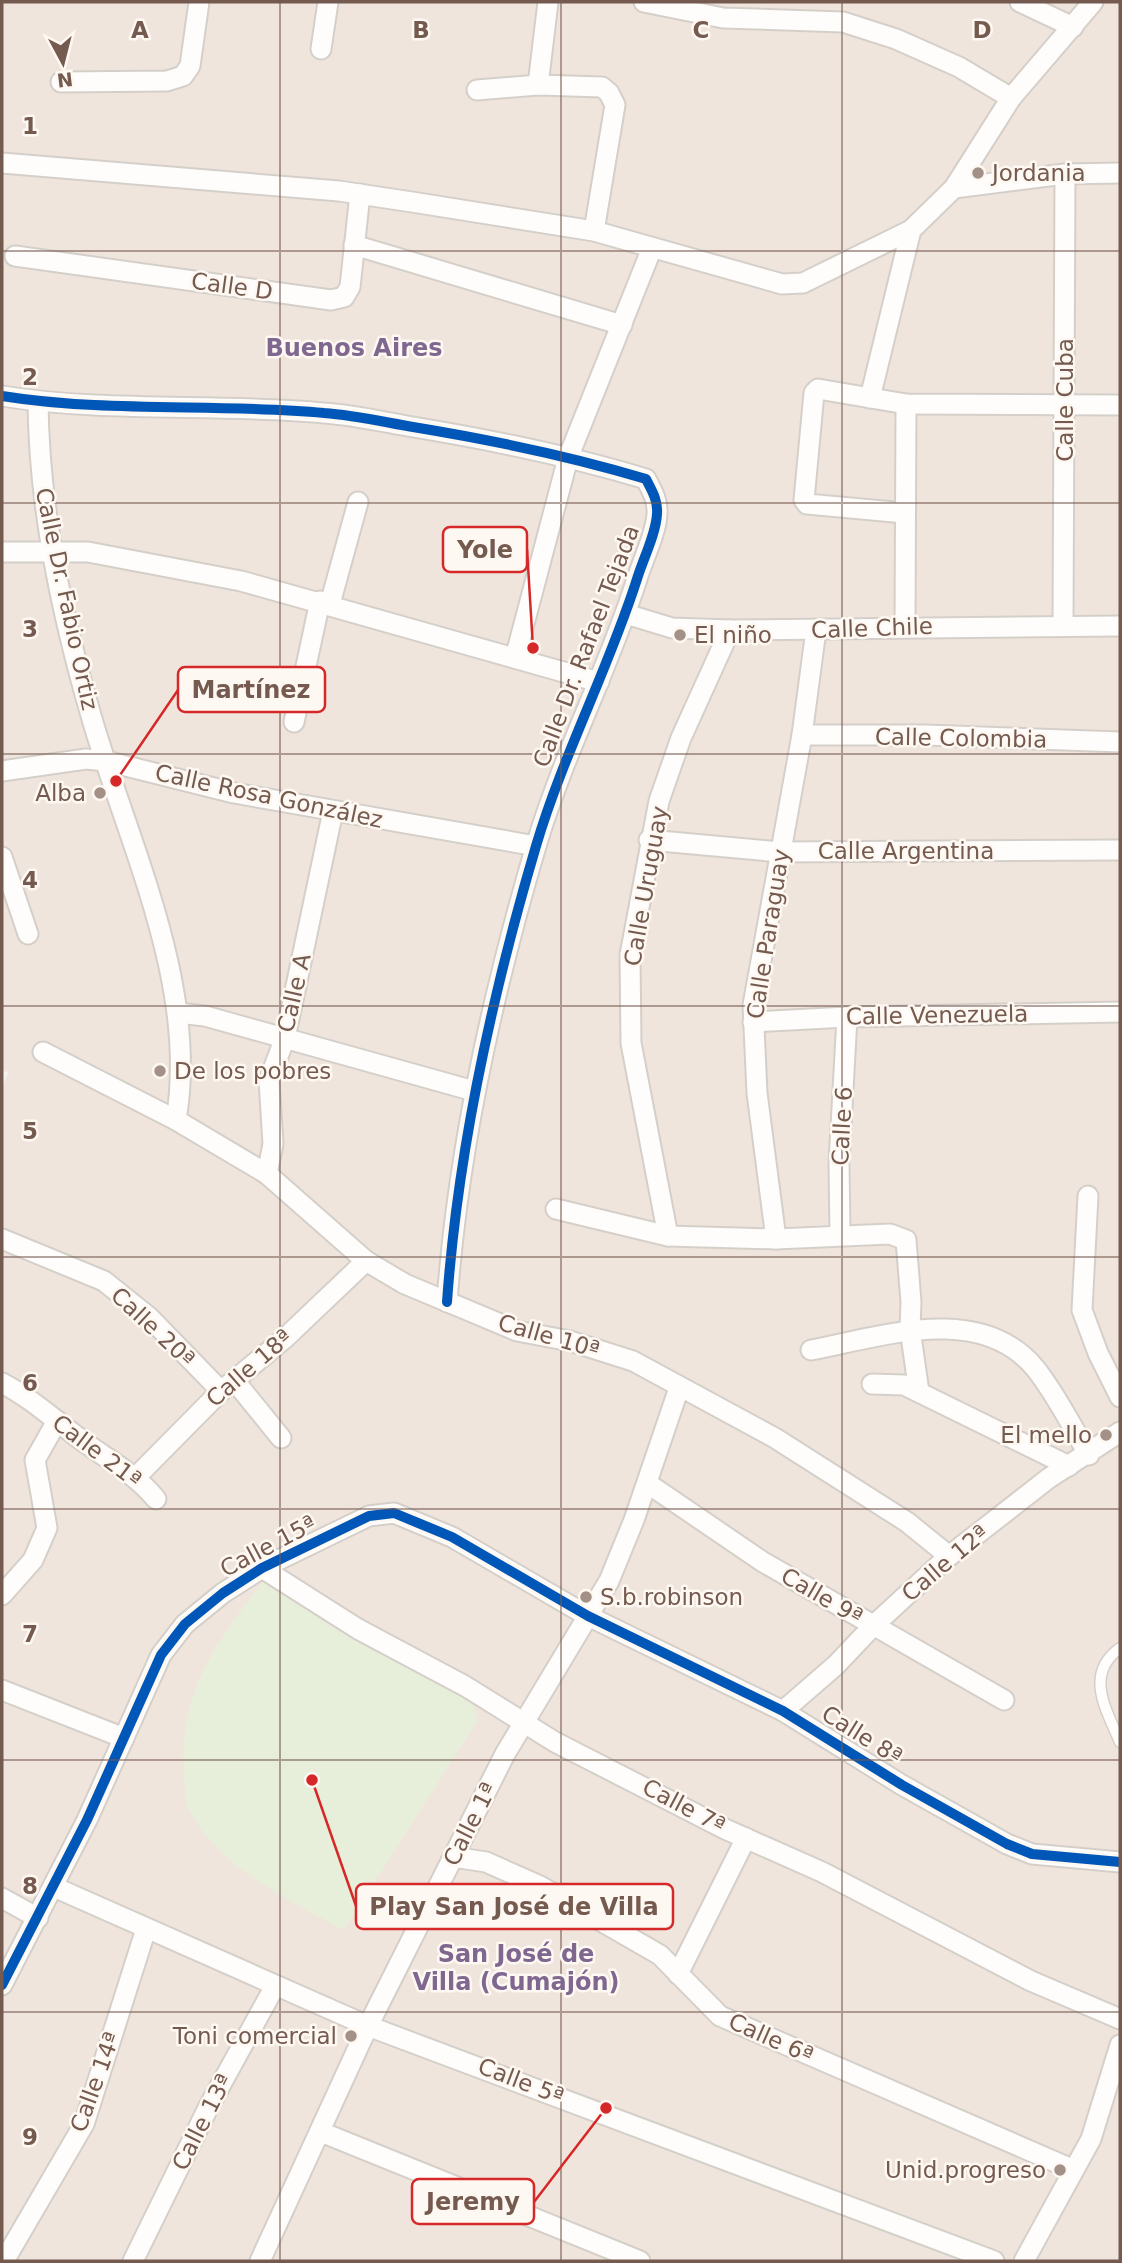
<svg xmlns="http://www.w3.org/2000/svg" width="1122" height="2263" viewBox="0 0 1122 2263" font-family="'DejaVu Sans',sans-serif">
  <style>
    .residential { fill: #f0e5dd }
    .green { fill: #e7eeda }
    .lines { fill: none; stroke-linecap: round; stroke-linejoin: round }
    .lane-casing { stroke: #d5cfc9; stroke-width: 13 }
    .street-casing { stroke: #d5cfc9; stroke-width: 23 }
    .lane { stroke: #fefdfc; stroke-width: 10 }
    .street { stroke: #fefdfc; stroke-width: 19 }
    .cycleway-casing { stroke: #fef8f2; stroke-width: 15 }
    .cycleway { stroke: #0057b8; stroke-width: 10 }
    .grid { fill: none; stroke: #755a4f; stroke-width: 2; stroke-opacity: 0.55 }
    .poi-dot { fill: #a39087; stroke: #fef8f2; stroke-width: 2.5 }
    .labels { text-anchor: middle; stroke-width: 5; stroke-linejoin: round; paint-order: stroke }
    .poi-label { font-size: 23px; fill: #755a4f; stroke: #fef8f2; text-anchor: start }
    .street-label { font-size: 23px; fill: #755a4f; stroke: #fef8f2 }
    .neighbourhood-label { font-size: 24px; font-weight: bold; fill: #7f6790; stroke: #fef8f2 }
    .grid-label { font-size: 23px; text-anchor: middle; font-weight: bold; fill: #755a4f; stroke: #fef8f2; stroke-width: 5; stroke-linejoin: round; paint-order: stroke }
    .leader { fill: none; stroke: #d62828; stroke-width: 2.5 }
    .callout-dot { fill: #d62828; stroke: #fef8f2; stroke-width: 2.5 }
    .callout { fill: #fef8f2; stroke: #d62828; stroke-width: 2.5 }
    .callout-label { font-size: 24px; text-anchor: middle; font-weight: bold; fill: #755a4f }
  </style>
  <rect width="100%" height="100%" fill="#f8f3ee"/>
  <polygon class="residential" points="2,2 1120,2 1120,2261 2,2261 2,1088 8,1072 2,1071"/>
  <path class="green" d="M264,1580l208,123 6,17 -134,210c-53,-28 -130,-65 -156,-123 -4,-8 -3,-22 -4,-31 -7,-83 33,-134 80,-196z"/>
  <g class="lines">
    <g class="lane-casing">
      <path id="lane" d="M1120,1648c-36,26 -14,61 0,94"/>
    </g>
    <g class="street-casing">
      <g id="street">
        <polyline points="644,2 723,18 843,22 896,39 959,67 1011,98"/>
        <polyline points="1020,2 1073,27"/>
        <polyline points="321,49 328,2"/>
        <polyline points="61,82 167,81 183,76 190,66 199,2"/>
        <polyline points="538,85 548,2"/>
        <polyline points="477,90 538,85 602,87 609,93 615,105 594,231"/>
        <polyline points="2,163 339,191 412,202 594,231 782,284 803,283 911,230"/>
        <polyline points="954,188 1065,174 1120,173"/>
        <polyline points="354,245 622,325"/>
        <polyline points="15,256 331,300 344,297 350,287 360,194"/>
        <path d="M2,396c106,17 215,7 322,17 30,2 60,9 89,14 79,13 157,29 233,52 6,12 12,21 11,35 -1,20 -14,45 -20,65 -29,91 -74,176 -101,267 -44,149 -78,301 -89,456"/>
        <polyline points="870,398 911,230 954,188 1011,98 1093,2"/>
        <path d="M38,402c1,107 24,214 54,317 37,126 107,268 84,401"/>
        <polyline points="905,513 807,504 804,500 814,393 818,389 906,404 1120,405"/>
        <polyline points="2,552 88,552 241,581 599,682"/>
        <polyline points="330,604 358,502"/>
        <polyline points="626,614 672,628 730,630 1120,626"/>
        <polyline points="905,626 906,404"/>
        <polyline points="1063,626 1065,174"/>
        <polyline points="515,658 568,458 652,248"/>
        <polyline points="294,722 320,601"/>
        <polyline points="802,735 925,735 1120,742"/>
        <polyline points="2,771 86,759 106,761 234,793 536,846"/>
        <polyline points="649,840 780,852 1120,850"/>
        <polyline points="2,857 28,934"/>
        <polyline points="178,1013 205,1016 474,1091"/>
        <polyline points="753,1022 847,1017 1120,1012"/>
        <polyline points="43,1052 176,1120 267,1174 366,1261 405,1284 517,1331 570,1341 633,1361 775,1438 907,1522 949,1556"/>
        <polyline points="267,1174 273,1144 269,1080 285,1038 333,811"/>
        <polyline points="1088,1196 1082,1310 1098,1353 1120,1397"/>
        <polyline points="556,1209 668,1236 776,1239 890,1234 906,1240 911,1302 910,1329 919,1392"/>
        <polyline points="840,1234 839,1163 847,1017"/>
        <polyline points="668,1236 631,1043 630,955 659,801 681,738 730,630"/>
        <polyline points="2,1239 104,1281 150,1318 221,1391"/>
        <polyline points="776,1239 757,1093 753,1005 802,735 816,630"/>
        <path d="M811,1350c69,-13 169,-48 224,18 21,26 37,59 54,87"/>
        <polyline points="234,1380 281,1438"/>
        <path d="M2,1383c31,16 57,41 85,61 25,18 49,31 69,55"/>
        <polyline points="872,1384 904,1385 1069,1466"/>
        <polyline points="136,1477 221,1391 284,1339 366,1261"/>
        <polyline points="647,1483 763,1562 1004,1700"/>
        <polyline points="262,1568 358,1629 465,1686 555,1742 725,1829 822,1872 1031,1981 1120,2019"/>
        <polyline points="2,1595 33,1560 47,1528 35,1460 57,1421"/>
        <polyline points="2,1690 124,1738"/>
        <polyline points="783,1711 836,1665 873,1626 949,1556 1049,1478 1120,1432"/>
        <polyline points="453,1857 486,1862 540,1886 660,1955 720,2016 1074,2170"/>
        <polyline points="54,1887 368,2026 994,2261"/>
        <polyline points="2,1898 38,1918"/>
        <polyline points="678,1974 746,1838"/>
        <polyline points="2,1985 87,1820 161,1655 185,1624 223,1593 262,1568 369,1516 394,1513 452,1537 588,1616 783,1711 902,1785 1007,1844 1032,1854 1120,1862"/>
        <polyline points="321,2132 640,2261"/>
        <polyline points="4,2261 84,2124 146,1929"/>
        <polyline points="133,2261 208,2108 275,1986"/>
        <polyline points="260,2261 368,2026 505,1754 609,1581 634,1520 679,1388"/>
        <polyline points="1024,2261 1091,2139 1120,2045"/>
      </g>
    </g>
    <use href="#lane" class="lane"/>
    <use href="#street" class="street"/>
    <g class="cycleway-casing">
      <g id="cycleway">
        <path d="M2,396c106,17 215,7 322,17 30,2 60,9 89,14 79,13 157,29 233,52 6,12 12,21 11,35 -1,20 -14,45 -20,65 -29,91 -74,176 -101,267 -44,149 -78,301 -89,456"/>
        <polyline points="2,1985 87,1820 161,1655 185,1624 223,1593 262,1568 369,1516 394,1513 452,1537 588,1616 783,1711 902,1785 1007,1844 1032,1854 1120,1862"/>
      </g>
    </g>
    <use href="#cycleway" class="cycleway"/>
  </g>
  <path class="grid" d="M280,2v2259M561,2v2259M842,2v2259M2,251h1118M2,503h1118M2,754h1118M2,1006h1118M2,1257h1118M2,1509h1118M2,1760h1118M2,2012h1118"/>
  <g class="poi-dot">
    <circle cx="978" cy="173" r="7"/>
    <circle cx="680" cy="635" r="7"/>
    <circle cx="100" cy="793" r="7"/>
    <circle cx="160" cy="1071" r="7"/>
    <circle cx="1106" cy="1435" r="7"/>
    <circle cx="586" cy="1597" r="7"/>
    <circle cx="351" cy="2036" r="7"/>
    <circle cx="1060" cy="2170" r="7"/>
  </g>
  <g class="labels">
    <g class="poi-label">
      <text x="992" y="181">Jordania</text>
      <text x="694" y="643">El niño</text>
      <text x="86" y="801" text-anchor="end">Alba</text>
      <text x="174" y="1079">De los pobres</text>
      <text x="1092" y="1443" text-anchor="end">El mello</text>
      <text x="600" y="1605">S.b.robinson</text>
      <text x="337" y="2044" text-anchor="end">Toni comercial</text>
      <text x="1046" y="2178" text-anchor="end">Unid.progreso</text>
    </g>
    <g class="street-label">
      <text transform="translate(232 286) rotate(8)" y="8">Calle D</text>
      <text transform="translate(1065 400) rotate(-90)" y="8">Calle Cuba</text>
      <text transform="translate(67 599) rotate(78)" y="8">Calle Dr. Fabio Ortiz</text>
      <text transform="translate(872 628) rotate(-2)" y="8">Calle Chile</text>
      <text transform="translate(586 646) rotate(-69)" y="8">Calle Dr. Rafael Tejada</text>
      <text transform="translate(961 738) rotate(1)" y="8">Calle Colombia</text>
      <text transform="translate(269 796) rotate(12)" y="8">Calle Rosa González</text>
      <text x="906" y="859">Calle Argentina</text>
      <text transform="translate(646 886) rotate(-80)" y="8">Calle Uruguay</text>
      <text transform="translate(768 934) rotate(-81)" y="8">Calle Paraguay</text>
      <text transform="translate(294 993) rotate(-77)" y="8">Calle A</text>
      <text transform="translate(937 1015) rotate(-1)" y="8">Calle Venezuela</text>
      <text transform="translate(842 1126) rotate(-87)" y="8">Calle 6</text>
      <text transform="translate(153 1327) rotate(43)" y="8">Calle 20ª</text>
      <text transform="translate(549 1336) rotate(16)" y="8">Calle 10ª</text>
      <text transform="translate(249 1368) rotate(-41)" y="8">Calle 18ª</text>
      <text transform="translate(97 1451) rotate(37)" y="8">Calle 21ª</text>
      <text transform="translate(268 1546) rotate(-28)" y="8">Calle 15ª</text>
      <text transform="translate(945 1563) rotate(-40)" y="8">Calle 12ª</text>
      <text transform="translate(822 1596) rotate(30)" y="8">Calle 9ª</text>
      <text transform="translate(862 1735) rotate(32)" y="8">Calle 8ª</text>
      <text transform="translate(684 1806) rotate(28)" y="8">Calle 7ª</text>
      <text transform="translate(470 1824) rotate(-63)" y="8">Calle 1ª</text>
      <text transform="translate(771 2038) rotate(24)" y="8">Calle 6ª</text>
      <text transform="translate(521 2081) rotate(21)" y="8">Calle 5ª</text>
      <text transform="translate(95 2082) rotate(-70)" y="8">Calle 14ª</text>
      <text transform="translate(202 2122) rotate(-63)" y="8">Calle 13ª</text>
    </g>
    <g class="neighbourhood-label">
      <text x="354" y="356">Buenos Aires</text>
      <text x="516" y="1962">San José de<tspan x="516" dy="28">Villa (Cumajón)</tspan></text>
    </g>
  </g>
  <g class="grid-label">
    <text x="140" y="38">A</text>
    <text x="421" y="38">B</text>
    <text x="701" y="38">C</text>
    <text x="982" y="38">D</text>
    <text x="30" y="134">1</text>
    <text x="30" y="385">2</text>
    <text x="30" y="637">3</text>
    <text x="30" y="888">4</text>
    <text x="30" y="1139">5</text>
    <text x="30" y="1391">6</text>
    <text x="30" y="1642">7</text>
    <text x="30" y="1894">8</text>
    <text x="30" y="2145">9</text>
  </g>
  <path class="leader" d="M533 648L527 549M116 781L178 690M312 1780L356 1906M606 2108L534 2202"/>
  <g class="callout-dot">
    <circle cx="533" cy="648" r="7"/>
    <circle cx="116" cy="781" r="7"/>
    <circle cx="312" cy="1780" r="7"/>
    <circle cx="606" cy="2108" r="7"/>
  </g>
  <g class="callout">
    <rect x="443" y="527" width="84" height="45" rx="7"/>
    <rect x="178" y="667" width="147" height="45" rx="7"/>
    <rect x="356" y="1884" width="317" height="45" rx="7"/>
    <rect x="412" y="2179" width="122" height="45" rx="7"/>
  </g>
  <g class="callout-label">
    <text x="485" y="558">Yole</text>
    <text x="251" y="698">Martínez</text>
    <text x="514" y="1915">Play San José de Villa</text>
    <text x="473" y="2210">Jeremy</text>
  </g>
  <rect width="1122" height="2263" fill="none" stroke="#755a4f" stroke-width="7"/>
  <g transform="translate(63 63) rotate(173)" stroke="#fef8f2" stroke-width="5" paint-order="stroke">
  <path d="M0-5L12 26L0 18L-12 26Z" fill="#755a4f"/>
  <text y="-10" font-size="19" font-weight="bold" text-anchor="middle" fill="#755a4f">N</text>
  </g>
</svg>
